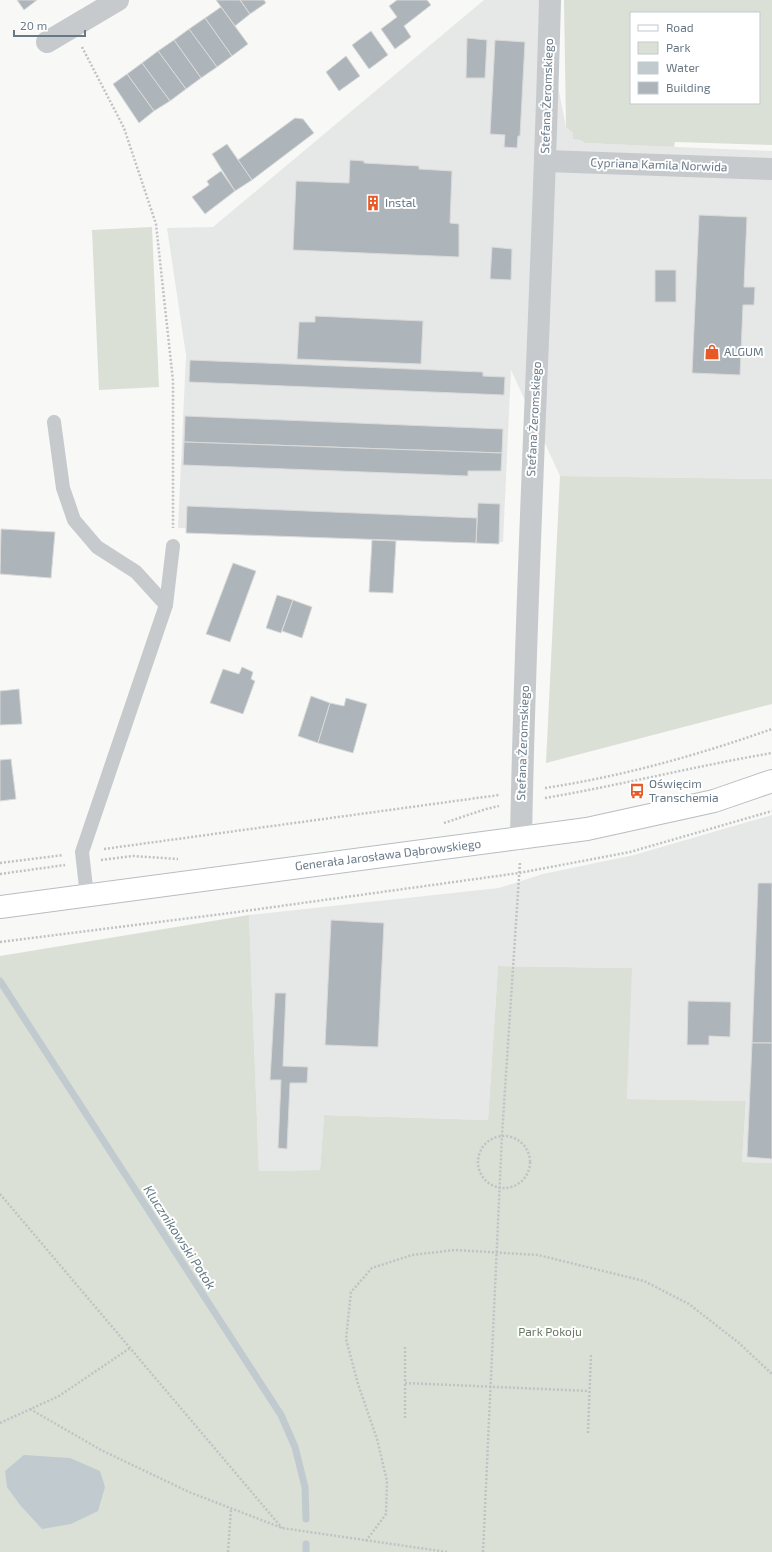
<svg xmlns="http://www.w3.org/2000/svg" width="772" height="1552" viewBox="0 0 772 1552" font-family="'Exo 2',sans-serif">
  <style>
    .built { fill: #e6e7e7 }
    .green { fill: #dae0d6; fill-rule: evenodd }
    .water { fill: #c1cacf }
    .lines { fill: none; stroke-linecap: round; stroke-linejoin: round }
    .stream { stroke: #c1cacf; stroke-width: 7 }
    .building { fill: #adb5bb; stroke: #dadad8 }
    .secondary-casing { stroke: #b8bdc2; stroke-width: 24 }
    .path { stroke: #c0c2c4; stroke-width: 2.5; stroke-dasharray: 2 2; stroke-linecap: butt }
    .lane { stroke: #c6cacd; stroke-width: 14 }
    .street { stroke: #c6cacd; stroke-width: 22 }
    .secondary { stroke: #fff; stroke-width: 22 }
    .labels { text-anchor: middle; stroke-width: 4; stroke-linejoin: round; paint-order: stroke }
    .street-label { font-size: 12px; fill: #677887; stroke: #fff }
    .poi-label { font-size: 12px; fill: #677887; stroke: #fff; text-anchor: start }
    .park-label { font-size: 12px; fill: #667962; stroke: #fff }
    .water-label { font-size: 13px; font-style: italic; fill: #637983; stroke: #fff }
  </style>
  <rect width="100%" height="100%" fill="#f8f8f6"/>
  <g class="built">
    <polygon points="484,0 541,0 566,127 585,143 772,151 772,479 560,476 511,370 503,542 178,528 186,355 167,228 213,227"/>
    <polygon points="772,815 772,1163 742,1162 746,1101 627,1099 631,968 498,966 488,1120 324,1115 320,1170 259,1171 249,915 499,888 543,874 634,855"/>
  </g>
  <g class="green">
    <path d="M564,0h208v145l-97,-3 -1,5 -89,-4 -4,-3 -8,-1v-6l-7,-6zM631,13h128v90h-128z"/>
    <polygon points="152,227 159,387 99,390 92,230"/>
    <polygon points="560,476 772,479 772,704 546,763"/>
    <polygon points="249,915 259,1171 320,1170 324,1115 488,1120 498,966 632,968 627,1099 746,1101 742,1162 772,1163 772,1552 0,1552 0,956"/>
  </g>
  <polygon class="water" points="24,1455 70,1458 100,1471 105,1487 98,1511 71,1524 42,1529 20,1505 7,1487 5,1471"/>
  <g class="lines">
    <g class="stream">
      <polyline points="0,981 281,1415 295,1447 305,1487 306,1519"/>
      <polyline points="306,1544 306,1552"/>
    </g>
  </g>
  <g class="building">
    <polygon points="17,0 37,0 24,10"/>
    <polygon points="216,0 240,0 250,14 235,26"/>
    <polygon points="240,0 264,0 266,3 250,14"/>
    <polygon points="397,0 427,0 431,5 404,26 411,37 395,49 381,29 397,17 389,6"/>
    <polygon points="221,7 248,44 232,56 205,18"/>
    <polygon points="205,18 232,56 217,67 189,29"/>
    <polygon points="189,29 217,67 201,78 174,40"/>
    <polygon points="371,31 388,55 369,69 352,45"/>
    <polygon points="467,38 487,40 485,78 466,78"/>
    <polygon points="174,40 201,78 186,89 158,51"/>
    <polygon points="495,40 525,42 520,136 518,136 517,148 504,147 505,135 490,134"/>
    <polygon points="158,51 186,89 170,101 142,63"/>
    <polygon points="346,56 360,76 339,91 326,72"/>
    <polygon points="142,63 170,101 154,111 127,74"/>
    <polygon points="127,74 154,111 139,123 113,84"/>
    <polygon points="295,118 303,119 314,133 252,180 238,160"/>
    <polygon points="227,144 252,180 235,191 212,154"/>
    <polygon points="350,160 364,161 364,163 419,166 419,169 452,171 450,223 459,224 459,257 293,250 296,181 349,183"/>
    <polygon points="221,171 235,191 205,214 192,197 209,185 207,181"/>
    <polygon points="699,215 747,217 744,287 755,287 754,305 743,305 740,375 692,373"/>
    <polygon points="492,247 512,249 511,280 490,279"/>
    <rect x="655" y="270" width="21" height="32"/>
    <polygon points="315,316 423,321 421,364 297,359 299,322 315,322"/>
    <polygon points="190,360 483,372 483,376 505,377 504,395 189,382"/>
    <polygon points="185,416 503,429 502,453 184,442"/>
    <polygon points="184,442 502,453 501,471 468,471 468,476 183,465"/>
    <polygon points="478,503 500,504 499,544 476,543"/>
    <polygon points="187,506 477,518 476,543 186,533"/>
    <polygon points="1,529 55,532 51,578 0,574"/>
    <polygon points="372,540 396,541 393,593 369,592"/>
    <polygon points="233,563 256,571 230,642 206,634"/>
    <polygon points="277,595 293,600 281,633 266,628"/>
    <polygon points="293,600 312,607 302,638 282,631"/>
    <polygon points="242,667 253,672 251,679 255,681 243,714 210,703 223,669 239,674"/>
    <polygon points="19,689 22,724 0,725 0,691"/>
    <polygon points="311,696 330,703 318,743 298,736"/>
    <polygon points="346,698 367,704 353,753 318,743 330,703 344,706"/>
    <polygon points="11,759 16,799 0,801 0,760"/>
    <polygon points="758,883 772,883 772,1043 752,1043"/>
    <polygon points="331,920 384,923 378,1047 325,1045"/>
    <polygon points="275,993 286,993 283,1066 308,1067 307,1083 290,1083 287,1149 278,1148 281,1080 270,1080"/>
    <polygon points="688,1001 731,1002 730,1037 709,1036 709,1045 687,1045"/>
    <polygon points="752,1043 772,1043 772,1159 747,1157"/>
  </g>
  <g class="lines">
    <g class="secondary-casing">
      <polyline id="secondary" points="0,907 587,829 714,801 772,781"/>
    </g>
    <g class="path">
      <polyline points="82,47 124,128 156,224 173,381 173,528"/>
      <path d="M545,788c79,-12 153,-33 227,-59"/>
      <path d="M545,798c76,-13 151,-32 227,-45"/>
      <polyline points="444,823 486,809 499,806"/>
      <polyline points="104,849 499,795"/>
      <polyline points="101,860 133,856 178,859"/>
      <polyline points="0,863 63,855"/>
      <polyline points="0,874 65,865"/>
      <polyline points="0,942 223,914 519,873 630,852 772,811"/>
      <circle cx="504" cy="1162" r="26"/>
      <polyline points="0,1194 282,1528"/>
      <polyline points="405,1347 405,1383 589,1391"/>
      <polyline points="30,1409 101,1450 189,1492 282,1528 447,1552"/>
      <polyline points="405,1418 405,1383"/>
      <polyline points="0,1423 59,1396 130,1348"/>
      <polyline points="588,1433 591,1354"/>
      <polyline points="366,1541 386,1514 387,1481 377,1439 358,1384 346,1339 351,1292 372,1268 412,1255 455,1250 538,1255 644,1281 689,1304 739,1343 772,1374"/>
      <polyline points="228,1552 231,1509"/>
      <polyline points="483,1552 502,1135 520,862"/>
    </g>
    <g class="lane">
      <polyline points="54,422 63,488 74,520 97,547 136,572 166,605"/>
      <polyline points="87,896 82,852 166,605 173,546"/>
    </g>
    <g class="street">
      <polyline points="47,42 118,0"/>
      <polyline points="546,161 772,169"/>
      <path d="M521,839c5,-280 22,-559 29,-839"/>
    </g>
    <use href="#secondary" class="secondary"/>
  </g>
  <defs>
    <g id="building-bare" transform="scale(1.2)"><path d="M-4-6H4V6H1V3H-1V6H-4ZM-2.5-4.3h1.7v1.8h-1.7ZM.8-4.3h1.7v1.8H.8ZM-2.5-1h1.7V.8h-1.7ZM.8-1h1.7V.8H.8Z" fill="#e75a27" stroke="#fff" stroke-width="2.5" paint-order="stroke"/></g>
    <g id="shop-bare" transform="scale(1.2)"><path d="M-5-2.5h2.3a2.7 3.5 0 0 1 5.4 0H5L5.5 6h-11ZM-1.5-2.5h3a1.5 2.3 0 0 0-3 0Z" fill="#e75a27" stroke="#fff" stroke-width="2.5" paint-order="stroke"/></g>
    <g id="bus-bare" transform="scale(1.2)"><path d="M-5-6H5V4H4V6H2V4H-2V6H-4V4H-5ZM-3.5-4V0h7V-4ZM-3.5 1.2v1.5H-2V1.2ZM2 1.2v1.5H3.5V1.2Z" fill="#e75a27" stroke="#fff" stroke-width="2.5" paint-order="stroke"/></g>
  </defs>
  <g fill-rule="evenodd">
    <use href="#building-bare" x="373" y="203"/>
    <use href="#shop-bare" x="712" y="352"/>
    <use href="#bus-bare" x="637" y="791"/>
  </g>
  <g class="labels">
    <g class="street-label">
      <text transform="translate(547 96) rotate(-88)" y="4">Stefana Żeromskiego</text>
      <text transform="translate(659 165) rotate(2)" y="4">Cypriana Kamila Norwida</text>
      <text transform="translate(534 419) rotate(-87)" y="4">Stefana Żeromskiego</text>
      <text transform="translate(523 743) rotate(-88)" y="4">Stefana Żeromskiego</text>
      <text transform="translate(388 855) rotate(-7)" y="4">Generała Jarosława Dąbrowskiego</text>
    </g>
    <g class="poi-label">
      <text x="385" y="207">Instal</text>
      <text x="724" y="356">ALGUM</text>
      <text x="649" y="788">Oświęcim<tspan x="649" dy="14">Transchemia</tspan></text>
    </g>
    <g class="park-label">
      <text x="550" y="1336">Park Pokoju</text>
    </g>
    <g class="water-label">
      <text transform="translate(180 1237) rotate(57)" y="5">Klucznikowski Potok</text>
    </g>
  </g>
  <rect x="630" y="12" width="130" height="92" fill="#ffffff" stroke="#c2c9cf"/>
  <rect x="638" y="25" width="20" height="6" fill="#ffffff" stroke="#c2c9cf"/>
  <text x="666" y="32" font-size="12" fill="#677887">Road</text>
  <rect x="638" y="42" width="20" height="12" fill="#dae0d6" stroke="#c2c9cf"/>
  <text x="666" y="52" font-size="12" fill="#677887">Park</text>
  <rect x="638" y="62" width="20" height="12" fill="#c1cacf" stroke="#c2c9cf"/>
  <text x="666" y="72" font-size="12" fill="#677887">Water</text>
  <rect x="638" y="82" width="20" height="12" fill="#adb5bb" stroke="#c2c9cf"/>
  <text x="666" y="92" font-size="12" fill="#677887">Building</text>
  <path d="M14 30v6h71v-6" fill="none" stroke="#677887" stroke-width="2"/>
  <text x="20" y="30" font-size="12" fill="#677887" stroke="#ffffff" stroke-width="3" paint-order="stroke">20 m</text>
</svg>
